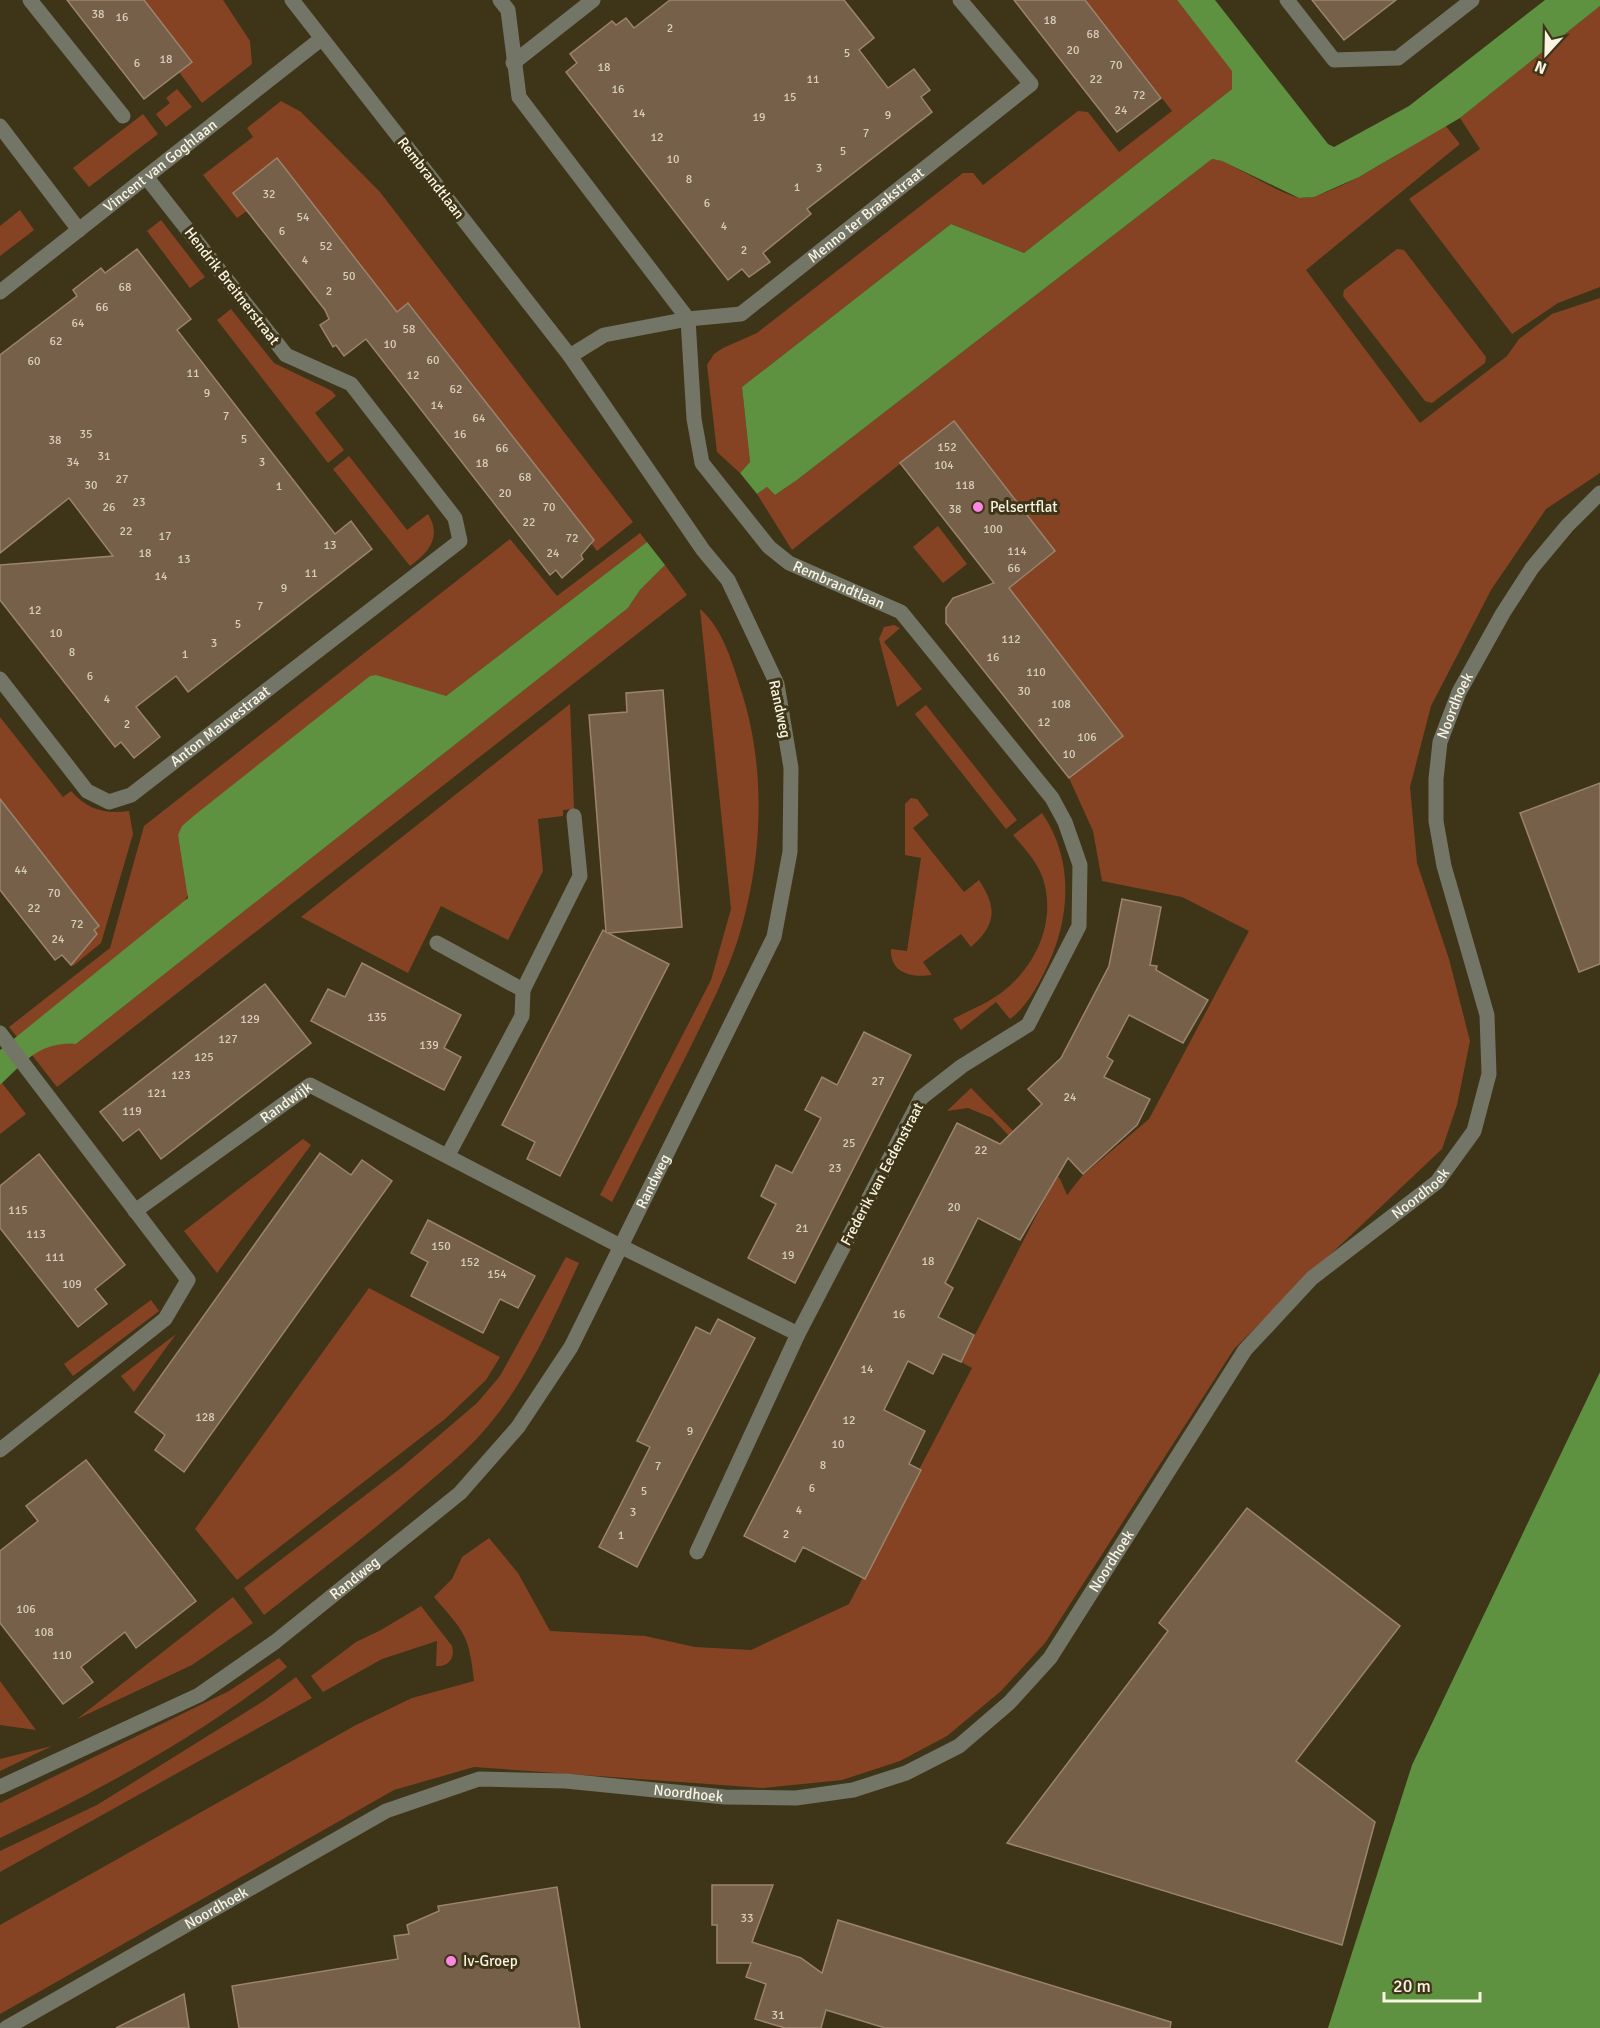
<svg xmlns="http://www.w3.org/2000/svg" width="1600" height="2028" viewBox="0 0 1600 2028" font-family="Signika,sans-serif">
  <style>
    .green { fill: #864324 }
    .water { fill: #5e9140 }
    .building { fill: #766049; stroke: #9c846c; stroke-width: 1.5 }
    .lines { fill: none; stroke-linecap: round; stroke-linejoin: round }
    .minor { stroke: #737567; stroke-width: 15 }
    .poi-dot { fill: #fc86e3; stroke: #3e3418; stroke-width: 2 }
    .labels { text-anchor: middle; stroke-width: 6; stroke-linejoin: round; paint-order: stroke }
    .number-label { font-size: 12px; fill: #d8cebc }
    .street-label { font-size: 15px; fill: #f9f3e2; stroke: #3e3418 }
    .poi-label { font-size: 15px; fill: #f9f3e2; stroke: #3e3418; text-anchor: start }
  </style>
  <rect width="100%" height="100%" fill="#3e3418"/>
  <g class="green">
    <polygon points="144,0 223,0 250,41 252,64 202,103 179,72"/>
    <polygon points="1085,0 1177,0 1233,71 1232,89 1024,253 951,224 742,387 750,462 740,473 717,452 707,365 714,354 723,348 757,333 963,173 973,173 983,185 1078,111 1088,112 1119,152 1172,111"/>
    <polygon points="1600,6 1600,287 1558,303 1512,334 1409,199 1480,149 1460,118"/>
    <polygon points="177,89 192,107 166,127 156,114 170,103 166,98"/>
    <polygon points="281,101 301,112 380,192 633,522 597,551 591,543 594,540 409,303 378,326 276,159 233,193 247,211 237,218 203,175 253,137 247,128"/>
    <polygon points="143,114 158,134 89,187 73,168"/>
    <path d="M1445,125l15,19 -154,126 114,153 87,-67 12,-17 33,-25 48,-16v175l-54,36 -55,81 -60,116 -21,81 7,76 32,96 21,82 -13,64 -15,44 -146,138 -62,62 -189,294 -44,48 -54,45 -47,25 -58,19 -79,8 -289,-21 -80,23 -394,224v-89l356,-200 56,-27 62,-17c-5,-47 -10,-49 -40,-84l18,-18 10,-22 27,-19 29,35 32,58 95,5 50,11 56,3 98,-46 123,-236 -11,-6 90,-175 1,-6 -60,-63 -24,-10 -21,3 24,-23 89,91 7,16 15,-19 67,-57 100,-188 -67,-34 -80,-16 -9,-50 -24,-53 53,-42 -113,-148 46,-37 -101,-130 -162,129 -35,-56 10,-7 8,8 22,-15 415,-321 10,2c16,7 65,36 79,37 32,1 114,-55 144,-73z"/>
    <polygon points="20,210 34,230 0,256 0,226"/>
    <polygon points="161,220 205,277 190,288 147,231"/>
    <polygon points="1397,249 1404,250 1486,357 1485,363 1432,403 1425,401 1343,296 1344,290"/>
    <polygon points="231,309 274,363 332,391 336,396 315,413 344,450 328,463 217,320"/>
    <path d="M349,456l58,74 21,-16c14,23 1,38 -18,52l-77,-97z"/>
    <polygon points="938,526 967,564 943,583 913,547"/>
    <polygon points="640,533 647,542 446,696 178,835 189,892 183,905 17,1037 9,1027 110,948 144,826 510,539 557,596"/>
    <path d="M665,565l22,30 -630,492 -25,-32c11,-11 30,-12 44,-11l552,-436 12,-18z"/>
    <path d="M700,609c23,19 33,56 42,84 23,73 21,155 1,229 -12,46 -36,91 -57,134 -25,48 -49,97 -74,146l-12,-7 111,-215 20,-71z"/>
    <polygon points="894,625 900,628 884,642 922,689 897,707 879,639 884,627"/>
    <polygon points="570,704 574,809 563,810 563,816 538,819 543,871 508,940 441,906 408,973 301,917"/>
    <polygon points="926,705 1017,820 1006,829 915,714"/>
    <path d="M0,717l63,80 8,-6c17,19 33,23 58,20l4,23 -32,109 -28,23 -2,-1 18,-21 -5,-6 12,-5 -2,-3 5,-4 -99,-127z"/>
    <path d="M911,798l6,1 12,16 -16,13 51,64 15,-12c18,28 18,44 -8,67l-10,-13 -38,28 9,13c-21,3 -42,-2 -41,-26l16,2 14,-93 -16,-3v-51z"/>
    <path d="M1042,813c34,49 28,111 1,162 -9,17 -18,33 -33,44l-14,-17 -35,28 -8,-11c17,-9 38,-17 53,-30 29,-24 48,-64 39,-103 -4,-20 -19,-36 -32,-51z"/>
    <polygon points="2,1083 26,1114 0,1134 0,1085"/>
    <polygon points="303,1139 311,1145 217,1273 184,1231"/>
    <path d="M566,1257l13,6c-26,56 -51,116 -91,163 -20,24 -44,43 -67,63 -50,44 -104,84 -157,126l-20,-27 157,-120 76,-65 23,-27z"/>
    <polygon points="369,1288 500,1357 486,1380 445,1419 237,1580 195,1529"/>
    <polygon points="151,1300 159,1311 73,1376 64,1364"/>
    <polygon points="176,1334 134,1392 121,1376"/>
    <polygon points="233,1597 253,1623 192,1665 77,1719"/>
    <path d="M421,1606l31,40c3,12 -3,21 -16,20l1,-25 -55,18 -59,33 -12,-16 45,-34 25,-12z"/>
    <path d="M279,1658l8,9c-87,69 -187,123 -287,171v-35l229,-112z"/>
    <polygon points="296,1677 312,1698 0,1872 0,1851 97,1805 265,1700"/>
    <polygon points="0,1681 36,1730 0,1725"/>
    <polygon points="52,1746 0,1771 0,1759"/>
  </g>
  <g class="water">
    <polygon points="1177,0 1215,0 1328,144 1334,147 1409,106 1545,0 1600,0 1600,6 1460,118 1359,177 1314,197 1299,198 1222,161 1212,159 797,480 775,495 767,487 757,494 740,473 750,462 742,387 951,224 1024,253 1232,89 1232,71"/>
    <path d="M647,542l18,23 -25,25 -12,18 -552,436c-37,-3 -51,18 -76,41v-35l188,-152 -10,-63 4,-9 14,-12 174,-138 6,-1 70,21z"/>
    <polygon points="1600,1372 1600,2028 1328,2028 1412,1765"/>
  </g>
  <g class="building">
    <polygon points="67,0 144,0 192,62 144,99"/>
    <polygon points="670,0 844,0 874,38 859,50 888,88 914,69 930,90 921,97 932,112 807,209 811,214 763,253 770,262 749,277 742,269 728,280 566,72 577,63 570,54 612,21 616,25 626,18 634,28"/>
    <polygon points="1014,0 1085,0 1161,98 1117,132"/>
    <polygon points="1312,0 1396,0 1344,40"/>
    <polygon points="277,158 397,312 408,303 594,540 581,555 583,559 562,578 556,570 550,575 366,339 344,356 336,345 333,347 320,325 329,319 325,310 233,193"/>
    <polygon points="137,249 191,319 177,330 335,534 351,521 372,549 188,692 176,676 136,707 160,737 134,758 121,742 115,747 0,600 0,565 113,556 69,498 0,553 0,355 77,296 73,290 101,268 105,273"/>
    <polygon points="954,421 1055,551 1009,588 1123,736 1069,778 946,623 946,608 953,598 994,583 900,463"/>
    <polygon points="663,690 682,927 608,933 669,964 560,1176 527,1159 535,1142 502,1125 603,930 606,932 589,715 627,712 626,693"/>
    <polygon points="1600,783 1600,964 1579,972 1520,813"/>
    <polygon points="0,799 99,926 94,930 97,934 71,965 62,955 55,960 0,890"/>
    <polygon points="1122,899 1161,907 1150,965 1157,966 1156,970 1208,1000 1183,1043 1129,1015 1107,1057 1113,1061 1104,1077 1150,1099 1137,1125 1083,1174 1068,1158 1020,1240 978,1218 945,1283 953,1288 938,1317 974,1335 961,1362 943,1354 933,1374 908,1361 884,1410 925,1431 909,1464 921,1470 865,1579 803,1547 795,1562 744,1536 957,1123 1000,1144 1042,1104 1028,1089 1061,1058 1109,966"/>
    <polygon points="362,963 461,1015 444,1048 461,1057 444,1090 311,1021 328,989 345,997"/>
    <polygon points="265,984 311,1043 161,1159 139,1129 123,1141 100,1112"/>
    <polygon points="864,1032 911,1055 795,1283 748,1258 776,1204 761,1196 776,1165 792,1173 821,1118 805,1110 822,1077 837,1085"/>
    <polygon points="320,1153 351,1175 362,1160 392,1181 184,1472 155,1450 165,1435 135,1412"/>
    <polygon points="39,1154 125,1265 95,1289 107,1304 78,1327 0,1228 0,1186"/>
    <polygon points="428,1220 535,1276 518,1308 500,1299 483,1333 411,1296 428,1262 411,1253"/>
    <polygon points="718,1319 755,1338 637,1567 599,1547 650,1447 637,1441 678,1362 696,1327 710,1334"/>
    <polygon points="86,1460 196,1601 136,1648 125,1632 81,1667 93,1682 63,1704 0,1623 0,1551 38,1521 26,1506"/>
    <polygon points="1247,1508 1400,1626 1296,1761 1375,1822 1342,1945 1007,1843 1168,1631 1159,1623"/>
    <polygon points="712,1885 773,1885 752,1942 801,1958 822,1973 838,1920 1171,2022 1170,2028 885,2028 826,2010 821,2028 785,2028 755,2019 766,1984 746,1977 751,1963 717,1963 717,1925 712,1925"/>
    <polygon points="557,1887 580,2028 239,2028 232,1986 398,1959 394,1936 409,1934 407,1925 439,1911 438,1906"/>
    <polygon points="184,1994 189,2028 116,2028"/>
  </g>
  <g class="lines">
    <g class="minor">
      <polyline points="30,0 123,116"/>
      <path id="s1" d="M500,0l8,10 11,87 169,222 6,100 8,44 67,84 20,16 112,49 151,186 13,24 15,43 -1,61 -51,99 -66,41 -41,32 -123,236 -101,218"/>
      <polyline points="1287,0 1334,60 1398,58 1472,0"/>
      <polyline points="513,63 593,0"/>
      <polyline points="0,126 79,230"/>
      <path id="s2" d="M0,292l321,-253"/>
      <path id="s3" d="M570,356l34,-21 84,-16 53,-5 290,-230 -71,-84"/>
      <path id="s4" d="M0,679l87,112 22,11 22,-7 329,-254 -5,-23 -104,-134 -65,-29 -139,-177"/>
      <polyline points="437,943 523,990"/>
      <polyline points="0,1033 188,1280 165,1319 0,1450"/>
      <polyline points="448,1155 522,1016 523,990 580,876 574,816"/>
      <path id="s5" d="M135,1211l175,-126 312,162 176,87"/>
      <path id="s6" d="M0,1787l199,-92 76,-53 185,-149 58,-66 53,-80 203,-410 16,-85 1,-84 -14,-84 -49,-104 -25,-30 -133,-194 -278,-356"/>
      <path id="s7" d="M6,2028l380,-217 93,-32 87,2 159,16 71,1 57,-8 53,-17 53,-27 50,-43 41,-45 195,-308 67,-72 125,-96 37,-51 15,-57 -2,-59 -43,-149 -8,-45v-42l4,-37 19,-50 44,-79 29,-45 35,-42 33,-33"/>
    </g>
  </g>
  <g class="poi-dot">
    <circle cx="978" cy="507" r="6"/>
    <circle cx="451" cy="1961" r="6"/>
  </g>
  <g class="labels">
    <g class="number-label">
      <text x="98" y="18">38</text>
      <text x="122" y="21">16</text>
      <text x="1050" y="24">18</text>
      <text x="670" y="32">2</text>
      <text x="1093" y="38">68</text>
      <text x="1073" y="54">20</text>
      <text x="847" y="57">5</text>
      <text x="166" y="63">18</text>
      <text x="137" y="67">6</text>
      <text x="1116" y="69">70</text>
      <text x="604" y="71">18</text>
      <text x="813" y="83">11</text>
      <text x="1096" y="83">22</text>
      <text x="618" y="93">16</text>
      <text x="1139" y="99">72</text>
      <text x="790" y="101">15</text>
      <text x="1121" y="114">24</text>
      <text x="639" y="117">14</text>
      <text x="888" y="119">9</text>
      <text x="759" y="121">19</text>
      <text x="866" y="137">7</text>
      <text x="657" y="141">12</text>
      <text x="843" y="155">5</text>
      <text x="673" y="163">10</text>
      <text x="819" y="172">3</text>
      <text x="689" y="183">8</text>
      <text x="797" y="191">1</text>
      <text x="269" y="198">32</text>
      <text x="707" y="207">6</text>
      <text x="303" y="221">54</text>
      <text x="724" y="230">4</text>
      <text x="282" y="235">6</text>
      <text x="326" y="250">52</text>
      <text x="744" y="254">2</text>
      <text x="305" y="264">4</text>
      <text x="349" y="280">50</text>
      <text x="125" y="291">68</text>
      <text x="329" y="295">2</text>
      <text x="102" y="311">66</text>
      <text x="78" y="327">64</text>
      <text x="409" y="333">58</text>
      <text x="56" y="345">62</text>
      <text x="390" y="348">10</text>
      <text x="433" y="364">60</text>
      <text x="34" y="365">60</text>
      <text x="193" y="377">11</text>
      <text x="413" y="379">12</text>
      <text x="456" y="393">62</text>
      <text x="207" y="397">9</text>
      <text x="437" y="409">14</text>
      <text x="226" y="420">7</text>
      <text x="479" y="422">64</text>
      <text x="86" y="438">35</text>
      <text x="460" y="438">16</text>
      <text x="244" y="443">5</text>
      <text x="55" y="444">38</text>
      <text x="947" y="451">152</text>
      <text x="502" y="452">66</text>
      <text x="104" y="460">31</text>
      <text x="73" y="466">34</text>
      <text x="262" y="466">3</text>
      <text x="482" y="467">18</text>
      <text x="944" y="469">104</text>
      <text x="525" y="481">68</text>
      <text x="122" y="483">27</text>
      <text x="91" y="489">30</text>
      <text x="965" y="489">118</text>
      <text x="279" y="490">1</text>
      <text x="505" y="497">20</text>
      <text x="139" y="506">23</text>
      <text x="109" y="511">26</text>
      <text x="549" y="511">70</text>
      <text x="955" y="513">38</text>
      <text x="529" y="526">22</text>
      <text x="993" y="533">100</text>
      <text x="126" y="535">22</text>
      <text x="165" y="540">17</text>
      <text x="572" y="542">72</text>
      <text x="330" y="549">13</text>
      <text x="1017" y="555">114</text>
      <text x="145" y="557">18</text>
      <text x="553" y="557">24</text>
      <text x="184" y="563">13</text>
      <text x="1014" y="572">66</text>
      <text x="311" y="577">11</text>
      <text x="161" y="580">14</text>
      <text x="284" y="592">9</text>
      <text x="260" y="610">7</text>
      <text x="35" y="614">12</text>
      <text x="238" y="628">5</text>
      <text x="56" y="637">10</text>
      <text x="1011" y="643">112</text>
      <text x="214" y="647">3</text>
      <text x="72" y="656">8</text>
      <text x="185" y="658">1</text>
      <text x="993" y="661">16</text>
      <text x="1036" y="676">110</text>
      <text x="90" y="680">6</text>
      <text x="1024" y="695">30</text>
      <text x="107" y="703">4</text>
      <text x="1061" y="708">108</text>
      <text x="1044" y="726">12</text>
      <text x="127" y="728">2</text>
      <text x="1087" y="741">106</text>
      <text x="1069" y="758">10</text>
      <text x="21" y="874">44</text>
      <text x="54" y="897">70</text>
      <text x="34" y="912">22</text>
      <text x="77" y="928">72</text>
      <text x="58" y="943">24</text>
      <text x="377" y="1021">135</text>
      <text x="250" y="1023">129</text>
      <text x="228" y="1043">127</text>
      <text x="429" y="1049">139</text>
      <text x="204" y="1061">125</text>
      <text x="181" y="1079">123</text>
      <text x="878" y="1085">27</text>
      <text x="157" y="1097">121</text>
      <text x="1070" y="1101">24</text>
      <text x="132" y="1115">119</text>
      <text x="849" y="1147">25</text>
      <text x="981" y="1154">22</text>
      <text x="835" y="1172">23</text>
      <text x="954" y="1211">20</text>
      <text x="18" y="1214">115</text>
      <text x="802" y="1232">21</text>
      <text x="36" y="1238">113</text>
      <text x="441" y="1250">150</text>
      <text x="788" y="1259">19</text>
      <text x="55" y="1261">111</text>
      <text x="928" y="1265">18</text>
      <text x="470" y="1266">152</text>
      <text x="497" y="1278">154</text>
      <text x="72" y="1288">109</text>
      <text x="899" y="1318">16</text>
      <text x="867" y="1373">14</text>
      <text x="205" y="1421">128</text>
      <text x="849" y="1424">12</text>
      <text x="690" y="1435">9</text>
      <text x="838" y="1448">10</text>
      <text x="823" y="1469">8</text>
      <text x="658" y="1470">7</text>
      <text x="812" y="1492">6</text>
      <text x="644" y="1495">5</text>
      <text x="799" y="1514">4</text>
      <text x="633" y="1516">3</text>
      <text x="786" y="1538">2</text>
      <text x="621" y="1539">1</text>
      <text x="26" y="1613">106</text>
      <text x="44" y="1636">108</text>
      <text x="62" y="1659">110</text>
      <text x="747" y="1922">33</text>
      <text x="778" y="2019">31</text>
    </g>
    <g class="street-label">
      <text dy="5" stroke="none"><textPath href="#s2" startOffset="204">Vincent van Goghlaan</textPath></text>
      <text transform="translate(431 178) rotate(52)" y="5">Rembrandtlaan</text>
      <text dy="5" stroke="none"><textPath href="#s3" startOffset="338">Menno ter Braakstraat</textPath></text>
      <text transform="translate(232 286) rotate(52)" y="5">Hendrik Breitnerstraat</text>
      <text dy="5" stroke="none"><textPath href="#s1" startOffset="712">Rembrandtlaan</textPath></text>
      <text dy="5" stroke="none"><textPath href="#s7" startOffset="2274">Noordhoek</textPath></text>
      <text transform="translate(780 709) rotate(78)" y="5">Randweg</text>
      <text dy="5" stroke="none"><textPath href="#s4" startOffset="302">Anton Mauvestraat</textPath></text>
      <text dy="5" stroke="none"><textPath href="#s5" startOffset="186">Randwijk</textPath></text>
      <text transform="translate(882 1174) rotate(-62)" y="5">Frederik van Eedenstraat</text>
      <text dy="5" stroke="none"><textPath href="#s6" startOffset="918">Randweg</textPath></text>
      <text dy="5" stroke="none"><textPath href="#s7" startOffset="1754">Noordhoek</textPath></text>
      <text dy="5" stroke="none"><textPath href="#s7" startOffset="1268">Noordhoek</textPath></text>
      <text dy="5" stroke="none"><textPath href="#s6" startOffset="414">Randweg</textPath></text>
      <text dy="5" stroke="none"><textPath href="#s7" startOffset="746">Noordhoek</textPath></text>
      <text dy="5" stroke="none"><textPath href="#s7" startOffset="242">Noordhoek</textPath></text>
    </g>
    <g class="poi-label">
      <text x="990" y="512">Pelsertflat</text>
      <text x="463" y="1966">Iv-Groep</text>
    </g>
  </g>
  <g transform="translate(1546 54) rotate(202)" stroke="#3e3418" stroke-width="4.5" paint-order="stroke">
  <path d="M0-4.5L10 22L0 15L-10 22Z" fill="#f9f3e2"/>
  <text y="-9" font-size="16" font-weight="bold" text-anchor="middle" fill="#f9f3e2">N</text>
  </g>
  <path d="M1384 1992v9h96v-9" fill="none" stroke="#f9f3e2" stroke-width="3"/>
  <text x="1393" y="1992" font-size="18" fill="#f9f3e2" stroke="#3e3418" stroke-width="4.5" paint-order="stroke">20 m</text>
</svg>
